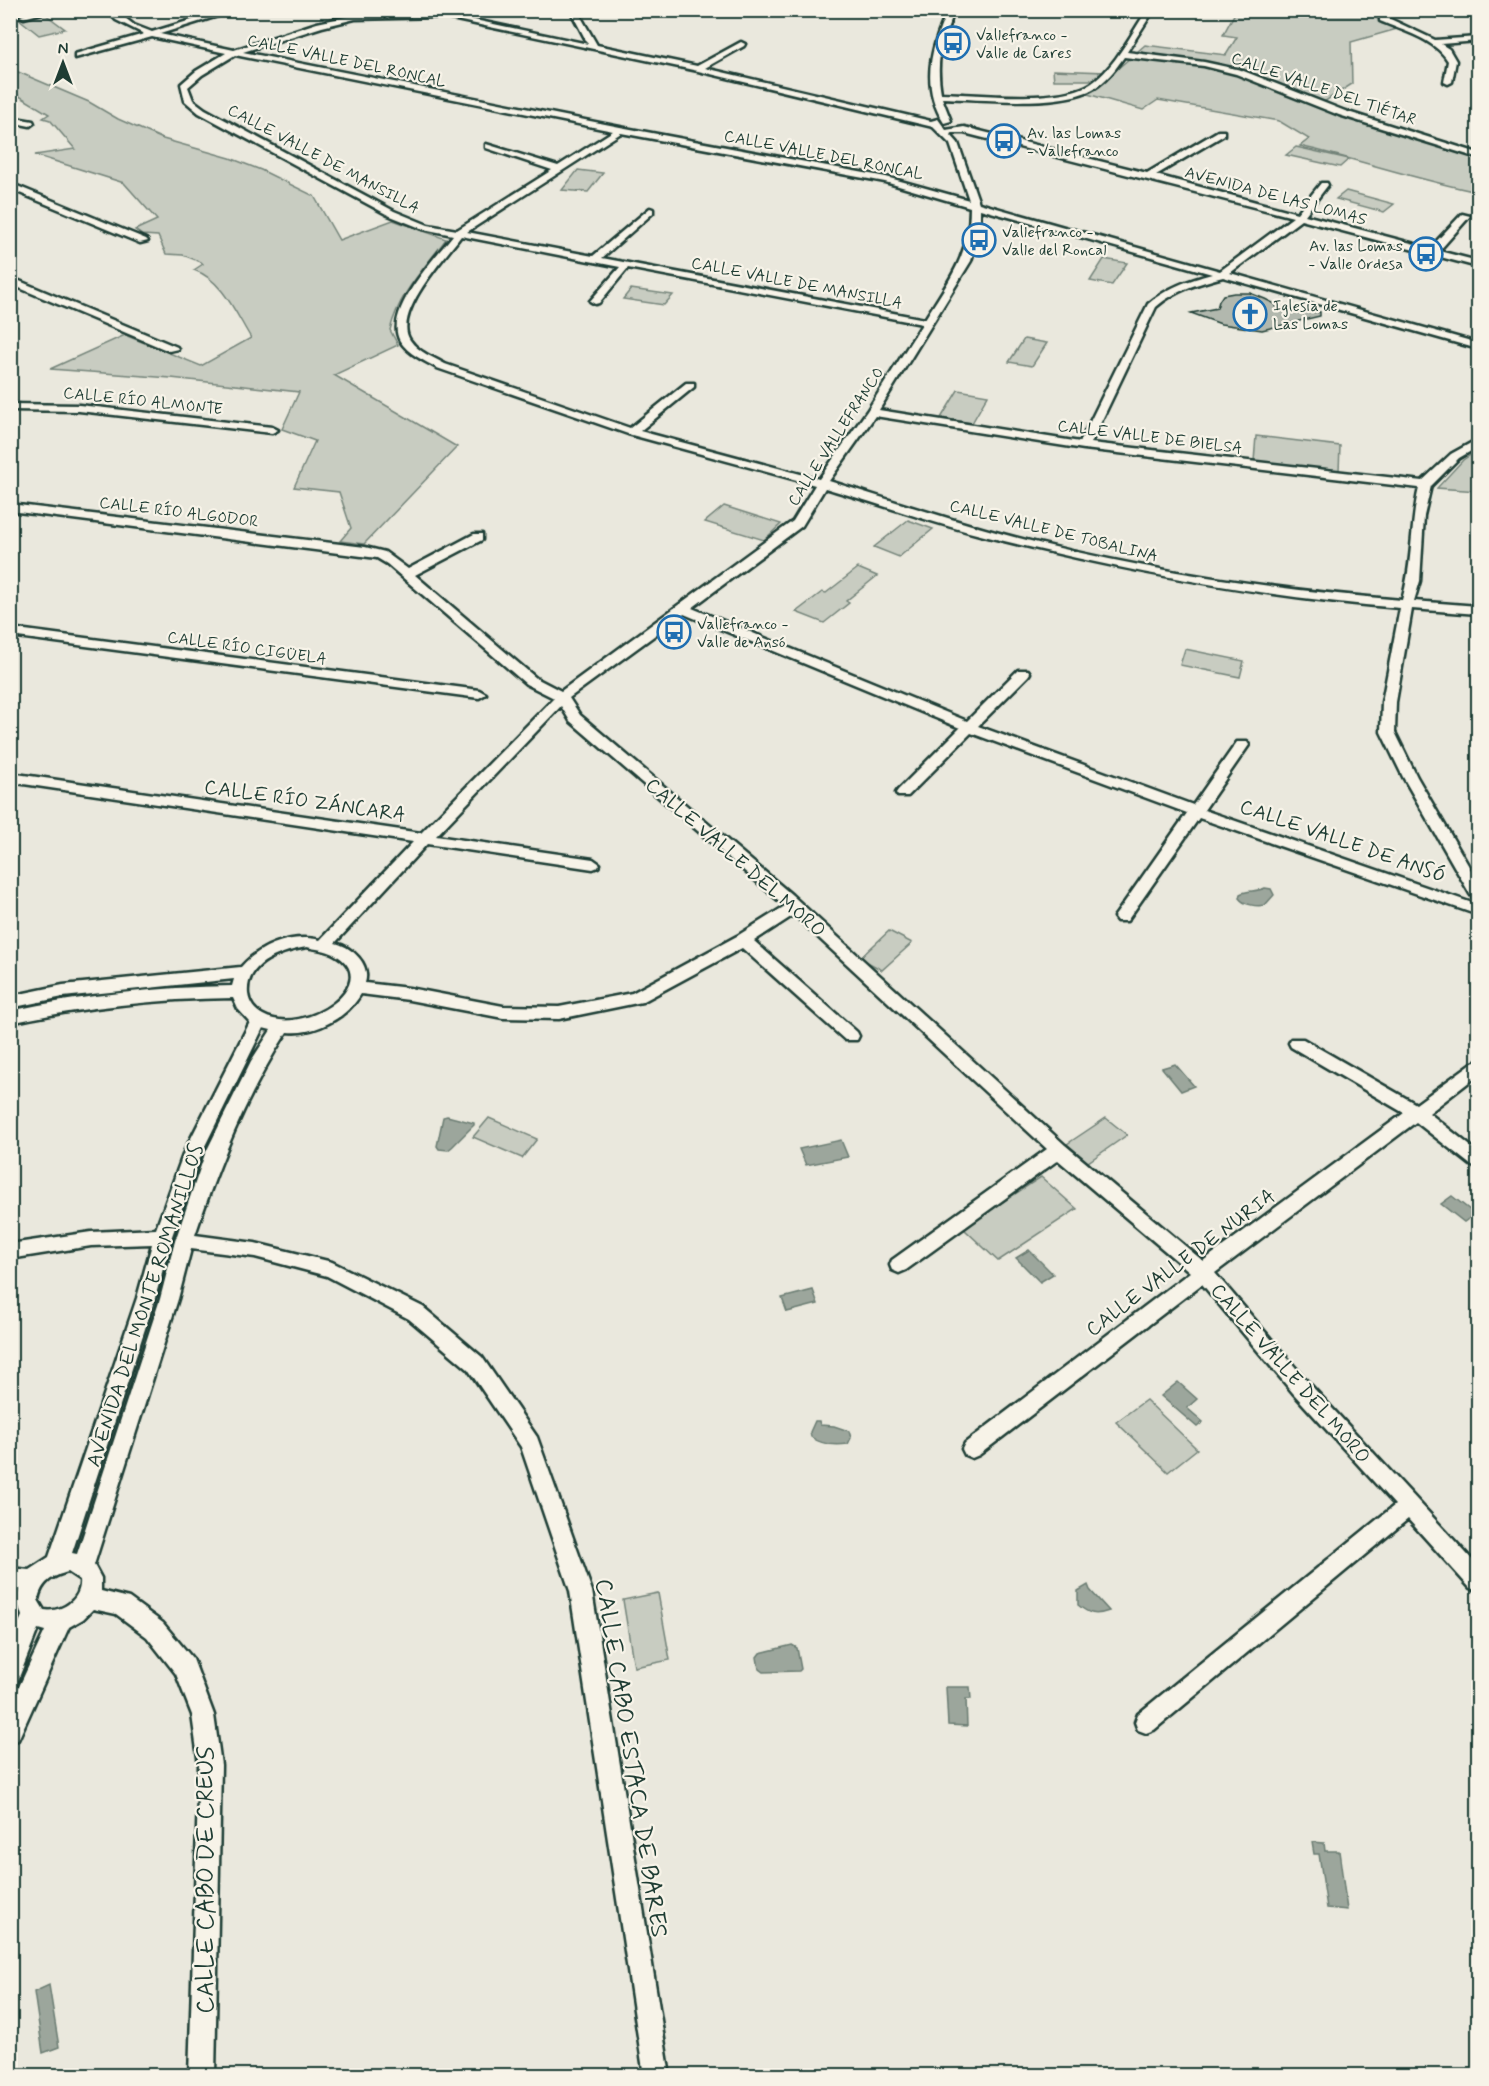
<svg xmlns="http://www.w3.org/2000/svg" width="1489" height="2086" viewBox="0 0 1489 2086" font-family="Mynerve,sans-serif">
  <style>
    .green { fill: #c8ccc1; stroke: #74847a; stroke-width: 1.5 }
    .water { fill: #9ca69c; stroke: #6a7c72; stroke-width: 1.5 }
    .building { fill: #b2b8ae; stroke: #1f3d34; stroke-width: 1.5 }
    .lines { fill: none; stroke-linecap: round; stroke-linejoin: round }
    .minor-casing { stroke: #1f3d34; stroke-width: 5 }
    .minor { fill: #f7f3e8; fill-rule: evenodd }
    .labels { text-anchor: middle; stroke-width: 4.5; stroke-linejoin: round; paint-order: stroke }
    .far-poi-label { font-size: 16px; fill: #1f3d34; stroke: #f7f3e8; text-anchor: start }
    .far-street-label { font-size: 16px; fill: #1f3d34; stroke: #f7f3e8 }
    .street-label { font-size: 20px; fill: #1f3d34; stroke: #f7f3e8 }
    .near-street-label { font-size: 24px; fill: #1f3d34; stroke: #f7f3e8 }
  </style>
  <rect width="100%" height="100%" fill="#eae8dd"/>
  <filter id="ink" filterUnits="userSpaceOnUse"><feTurbulence type="fractalNoise" baseFrequency=".0167" numOctaves="2"/><feDisplacementMap in="SourceGraphic" scale="12" xChannelSelector="R" yChannelSelector="G"/><feConvolveMatrix kernelMatrix="1 2 1 2 8 2 1 2 1" color-interpolation-filters="sRGB"/></filter>
  <g filter="url(#ink)">
    <g class="green">
      <path d="M1236,11h129l32,18 -46,13 1,42 -30,19 79,28 77,23v38c-60,-12 -118,-32 -178,-46l9,-7 -30,-18 -121,-21 -15,10 -59,-17 16,-9 45,-39 81,10 11,-18 -14,-2z"/>
      <polygon points="45,14 65,29 39,35 19,19"/>
      <path d="M11,69l78,33 29,17 45,20 67,19 31,12 53,26 25,44 54,-20 53,19c-22,30 -47,54 -56,91l8,15 -64,30 123,72 -93,97 -24,-3 11,-13 -12,-36 -45,-5 21,-46 -33,-12 17,-37 -128,-14 -121,-9 75,-34 76,31 50,-28c-15,-24 -28,-58 -57,-68l9,-6 -2,-2 -18,-7 -17,-1 -8,-18 -16,-1 -7,-5 22,-10 -33,-37 -89,-28 40,-6 -25,-29 -7,-2 6,-4 -38,-23z"/>
      <polygon points="1053,70 1104,72 1091,80 1054,80"/>
      <polygon points="1296,147 1349,159 1340,167 1286,155"/>
      <polygon points="578,170 603,173 588,192 562,190"/>
      <polygon points="1346,191 1394,204 1384,212 1336,199"/>
      <polygon points="1104,259 1127,263 1112,285 1090,281"/>
      <polygon points="631,289 673,295 664,305 623,299"/>
      <polygon points="1024,339 1047,343 1032,366 1009,362"/>
      <polygon points="958,390 988,395 972,423 941,418"/>
      <polygon points="1256,436 1340,446 1339,471 1254,461"/>
      <polygon points="1478,450 1478,491 1437,488 1463,460"/>
      <polygon points="724,506 781,524 764,540 705,522"/>
      <polygon points="908,520 933,529 899,557 874,547"/>
      <polygon points="858,568 877,576 846,601 849,603 824,623 796,612 822,592 826,593"/>
      <polygon points="1185,649 1244,661 1240,677 1180,665"/>
      <polygon points="889,931 912,943 882,970 860,958"/>
      <polygon points="489,1118 537,1139 522,1158 473,1137"/>
      <polygon points="1106,1118 1127,1135 1088,1162 1067,1144"/>
      <polygon points="1041,1177 1077,1209 998,1261 963,1228"/>
      <polygon points="1146,1400 1197,1449 1168,1472 1116,1422"/>
      <polygon points="658,1593 670,1660 634,1667 623,1600"/>
    </g>
    <g class="water">
      <path d="M1265,888l6,1 3,6 -9,10c-8,2 -21,0 -26,-7l1,-4c8,-4 16,-2 25,-6z"/>
      <polygon points="1175,1064 1194,1086 1181,1091 1162,1068"/>
      <polygon points="447,1116 474,1123 474,1125 452,1147 448,1150 439,1149 437,1146 443,1117"/>
      <polygon points="841,1140 848,1157 806,1165 799,1149"/>
      <polygon points="1452,1196 1475,1214 1464,1222 1441,1204"/>
      <polygon points="1029,1250 1053,1274 1040,1282 1016,1258"/>
      <polygon points="813,1290 818,1304 787,1312 782,1298"/>
      <polygon points="1178,1382 1197,1399 1187,1408 1203,1422 1197,1427 1161,1396"/>
      <path d="M815,1421h4l1,4 14,1 15,5 2,7 -3,6c-14,2 -26,1 -37,-7l-1,-5z"/>
      <path d="M1088,1585l2,5 19,21c-14,5 -20,3 -31,-6v-14z"/>
      <polygon points="792,1645 797,1648 801,1669 799,1671 763,1672 759,1669 757,1657 760,1653"/>
      <polygon points="946,1687 970,1687 971,1699 966,1699 967,1726 948,1725"/>
      <polygon points="1312,1842 1324,1843 1325,1851 1339,1851 1347,1910 1327,1908 1319,1854 1314,1854"/>
      <polygon points="49,1985 59,2047 43,2053 34,1992"/>
    </g>
    <polygon class="building" points="1234,293 1250,293 1265,299 1275,304 1279,311 1320,312 1320,316 1262,330 1221,324 1191,313 1217,308 1219,301 1223,295"/>
    <g class="lines">
      <g class="minor-casing">
        <g id="minor">
          <polygon points="38,10 53,10 24,18 20,16"/>
          <path d="M107,10h8l19,15 18,7 72,-22h13l-77,24 74,16 83,-27 38,-8 87,-2 146,31 -18,-34h7l20,35 100,21 44,-24 4,2 -1,2 -39,22 226,53 7,-2 8,11 18,-3 183,46 71,-42h6v4l-68,40 141,38 24,-30h6l1,2 -23,30 125,33 32,-34 8,2 -31,35 39,10v6l-177,-47 -71,53 248,70v6l-255,-72c-26,7 -47,13 -67,30l-65,136 331,38 29,-27 27,-15v8l-19,11 -28,28 -7,30 -4,65 -6,20 64,5v8l-66,-5 -16,93 -1,30 22,45 61,105v17l-5,-1 -3,-4 -67,-117 -22,-45 1,-30 18,-94c-137,-11 -267,-35 -400,-68 -59,-14 -117,-35 -175,-52l-23,38 -110,82 275,113 51,-51h10l2,3 -2,3 -50,50 215,79 44,-63h10l2,3 -45,65 274,95v10l-279,-97 -72,103h-10l-3,-4 3,-4 70,-100 -216,-80 -63,63h-10l-2,-3 2,-3 62,-62 -276,-114 -115,84 11,17 212,180 273,250 138,116 201,-148 -113,-66 -2,-4 2,-4h12l113,65 56,-41 6,-2v14l-49,38 49,39v16l-6,-2 -56,-44 -201,151 92,108 171,185v25l-8,-3 -62,-69 -254,211 -8,3 -8,-3 -3,-8 3,-8 257,-209 -102,-112 -91,-109 -223,171 -7,3 -7,-3 -3,-6 3,-6 225,-171 -132,-112 -152,110 -7,3 -7,-3 -2,-5 2,-5 155,-111 -253,-234 -40,26 103,91 2,4 -2,4h-12l-103,-92 -100,54 -83,17 -56,-1 -94,-18 -48,-6c-14,24 -47,41 -74,38 -41,63 -68,132 -92,203l60,8 77,19 91,45 59,50 55,80 55,154 78,485h-26l-74,-485 -49,-144 -53,-78 -59,-50 -82,-43 -72,-19 -64,-8 -13,50 -84,266 7,13v13l28,7 34,25 30,36 21,56 7,50 -6,311h-26l10,-311 -7,-50 -16,-41 -29,-37 -31,-23 -23,-5 -10,10 -14,8 -51,113 -8,3v-37l35,-75 -7,-2 -20,51 -8,3v-39l12,-28 -5,-16 2,-11 -9,-1v-20l19,2 20,-13 88,-259 15,-54 -61,2 -81,13v-15l81,-12 65,-3 28,-77 66,-130 -12,-13 -5,-11c-76,1 -149,9 -223,25v-12c74,-16 147,-24 222,-25l2,-7 -171,18 -53,11v-12l53,-11 178,-18c19,-22 51,-34 79,-27l93,-98 -403,-60v-9l411,60 133,-135 -28,-14 -139,-120 -10,-6 -367,-47v-7l355,43 20,5 23,17 66,-35h8v6l-67,35 121,103 25,13 232,-170 22,-36 -187,-51 -191,-66c-12,-7 -29,-14 -37,-27 -17,-29 35,-83 53,-106l-30,-6 -35,-14 -189,-102 -14,-12 -4,-17 15,-13 30,-18 -74,-16 -77,21v-4l69,-20 -28,-14zM442,17l256,54 235,56 17,17 19,56 -83,-23 -266,-50 -377,-75 79,-25 33,-8zM235,55l378,76 -55,35 -72,-22v4l66,22 -95,60 -29,-5 -34,-14 -189,-102 -12,-9 -5,-13 14,-12zM621,133l264,49 85,25c0,48 -20,72 -45,112l-323,-61 51,-45v-4l-3,-1 -57,48 -126,-24zM953,133h11l329,84 -73,54 -241,-68 -21,-60 -8,-9zM980,209l232,65c-25,7 -44,13 -64,30l-68,138 -201,-32 92,-149 9,-31zM461,236l159,31 -30,34 5,3 4,-1 29,-35 294,56 -55,87 -48,68 -179,-48 54,-44v-4h-8l-56,45 -185,-64c-12,-7 -27,-12 -35,-24 -18,-26 35,-82 51,-104zM875,416l209,33 335,39c-9,37 -6,76 -17,112 -135,-11 -269,-31 -399,-66 -58,-16 -116,-35 -174,-53zM561,706l9,15 215,185 -48,30 -105,57 -73,14 -56,-1 -94,-18 -44,-5c6,-19 -13,-36 -30,-40l92,-99 166,25 5,-2 2,-3 -7,-5 -157,-23zM307,947c8,2 19,3 27,7 52,28 -30,84 -71,61 -8,-4 -14,-12 -15,-21 -3,-32 35,-43 59,-47zM263,1028l8,2 -20,31 -46,93 -30,87 -15,58 -83,255 -5,-1 83,-255 17,-62 30,-84zM68,1572l12,8c2,19 -18,33 -36,30l-6,-10c3,-17 14,-24 30,-28z"/>
          <path d="M948,10h7c-13,32 -20,48 -14,83 38,1 119,11 151,-10 22,-15 40,-50 55,-73h7l-27,42 77,10 37,8 104,41 133,42v5l-139,-43 -103,-41 -32,-8 -80,-9c-7,10 -15,21 -25,28 -30,24 -118,14 -157,13l9,23 -7,2c-24,-38 -13,-76 4,-113z"/>
          <path d="M1380,17h6l49,23 43,-3v4l-37,3 8,5 7,12 -4,21 -4,2 -4,-2 4,-21c-13,-22 -45,-30 -68,-40z"/>
          <polygon points="10,117 33,121 34,123 30,126 10,122"/>
          <polygon points="10,183 146,239 148,241 140,243 10,189"/>
          <polygon points="10,277 177,347 178,349 169,351 10,284"/>
          <polygon points="10,404 79,405 272,427 278,430 272,433 79,411 10,410"/>
          <polygon points="10,628 479,690 486,694 479,698 10,636"/>
        </g>
      </g>
      <use href="#minor" class="minor"/>
    </g>
  </g>
  <defs>
    <g id="bus-ring" transform="scale(1.725)"><circle r="9.5" fill="#f7f3e8" stroke="#1f6fb2" stroke-width="1.5"/><path d="M-5-6H5V4H4V6H2V4H-2V6H-4V4H-5ZM-3.5-4V0h7V-4ZM-3.5 1.2v1.5H-2V1.2ZM2 1.2v1.5H3.5V1.2Z" fill="#1f6fb2"/></g>
    <g id="church-ring" transform="scale(1.725)"><circle r="9.5" fill="#f7f3e8" stroke="#1f6fb2" stroke-width="1.5"/><path d="M-1.2-6h2.4v3.5h3.3v2.4h-3.3V6h-2.4V-.1h-3.3v-2.4h3.3Z" fill="#1f6fb2"/></g>
  </defs>
  <g fill-rule="evenodd">
    <use href="#bus-ring" x="953" y="43"/>
    <use href="#bus-ring" x="1004" y="141"/>
    <use href="#bus-ring" x="979" y="240"/>
    <use href="#bus-ring" x="1426" y="254"/>
    <use href="#church-ring" x="1250" y="314"/>
    <use href="#bus-ring" x="674" y="632"/>
  </g>
  <g class="labels">
    <g class="far-poi-label">
      <text x="976" y="40">Vallefranco -<tspan x="976" dy="18">Valle de Cares</tspan></text>
      <text x="1027" y="138">Av. las Lomas<tspan x="1027" dy="18">- Vallefranco</tspan></text>
      <text x="1002" y="237">Vallefranco -<tspan x="1002" dy="18">Valle del Roncal</tspan></text>
      <text x="1403" y="251" text-anchor="end">Av. las Lomas<tspan x="1403" dy="18">- Valle Ordesa</tspan></text>
      <text x="1273" y="311">Iglesia de<tspan x="1273" dy="18">Las Lomas</tspan></text>
      <text x="697" y="629">Vallefranco -<tspan x="697" dy="18">Valle de Ansó</tspan></text>
    </g>
    <g class="far-street-label">
      <text transform="translate(347 60) rotate(12)" y="6">CALLE VALLE DEL RONCAL</text>
      <text transform="translate(1324 88) rotate(19)" y="6">CALLE VALLE DEL TIÉTAR</text>
      <text transform="translate(824 154) rotate(11)" y="6">CALLE VALLE DEL RONCAL</text>
      <text transform="translate(324 158) rotate(28)" y="6">CALLE VALLE DE MANSILLA</text>
      <text transform="translate(1276 195) rotate(15)" y="6">AVENIDA DE LAS LOMAS</text>
      <text transform="translate(797 282) rotate(11)" y="6">CALLE VALLE DE MANSILLA</text>
      <text transform="translate(143 400) rotate(6)" y="6">CALLE RÍO ALMONTE</text>
      <text transform="translate(835 436) rotate(-57)" y="6">CALLE VALLEFRANCO</text>
      <text transform="translate(1150 436) rotate(7)" y="6">CALLE VALLE DE BIELSA</text>
      <text transform="translate(179 511) rotate(7)" y="6">CALLE RÍO ALGODOR</text>
      <text transform="translate(1054 530) rotate(14)" y="6">CALLE VALLE DE TOBALINA</text>
      <text transform="translate(247 647) rotate(8)" y="6">CALLE RÍO CIGÜELA</text>
    </g>
    <g class="street-label">
      <text transform="translate(305 800) rotate(8)" y="7">CALLE RÍO ZÁNCARA</text>
      <text transform="translate(1343 840) rotate(19)" y="7">CALLE VALLE DE ANSÓ</text>
      <text transform="translate(736 857) rotate(41)" y="7">CALLE VALLE DEL MORO</text>
      <text transform="translate(1180 1262) rotate(-37)" y="7">CALLE VALLE DE NURIA</text>
      <text transform="translate(144 1305) rotate(-72)" y="7">AVENIDA DEL MONTE ROMANILLOS</text>
      <text transform="translate(1291 1373) rotate(49)" y="7">CALLE VALLE DEL MORO</text>
    </g>
    <g class="near-street-label">
      <text transform="translate(632 1758) rotate(81)" y="8">CALLE CABO ESTACA DE BARES</text>
      <text transform="translate(205 1880) rotate(-90)" y="8">CALLE CABO DE CREUS</text>
    </g>
  </g>
  <rect width="1489" height="2086" fill="none" stroke="#f7f3e8" stroke-width="36"/>
  <rect x="18" y="18" width="1453" height="2050" fill="none" stroke="#1f3d34" stroke-width="2" filter="url(#ink)"/>
  <g transform="translate(63 63)" stroke="#f7f3e8" stroke-width="4.5" paint-order="stroke">
  <path d="M0-4.5L10 22L0 15L-10 22Z" fill="#1f3d34"/>
  <text y="-9" font-size="16" font-weight="bold" text-anchor="middle" fill="#1f3d34">N</text>
  </g>
</svg>
